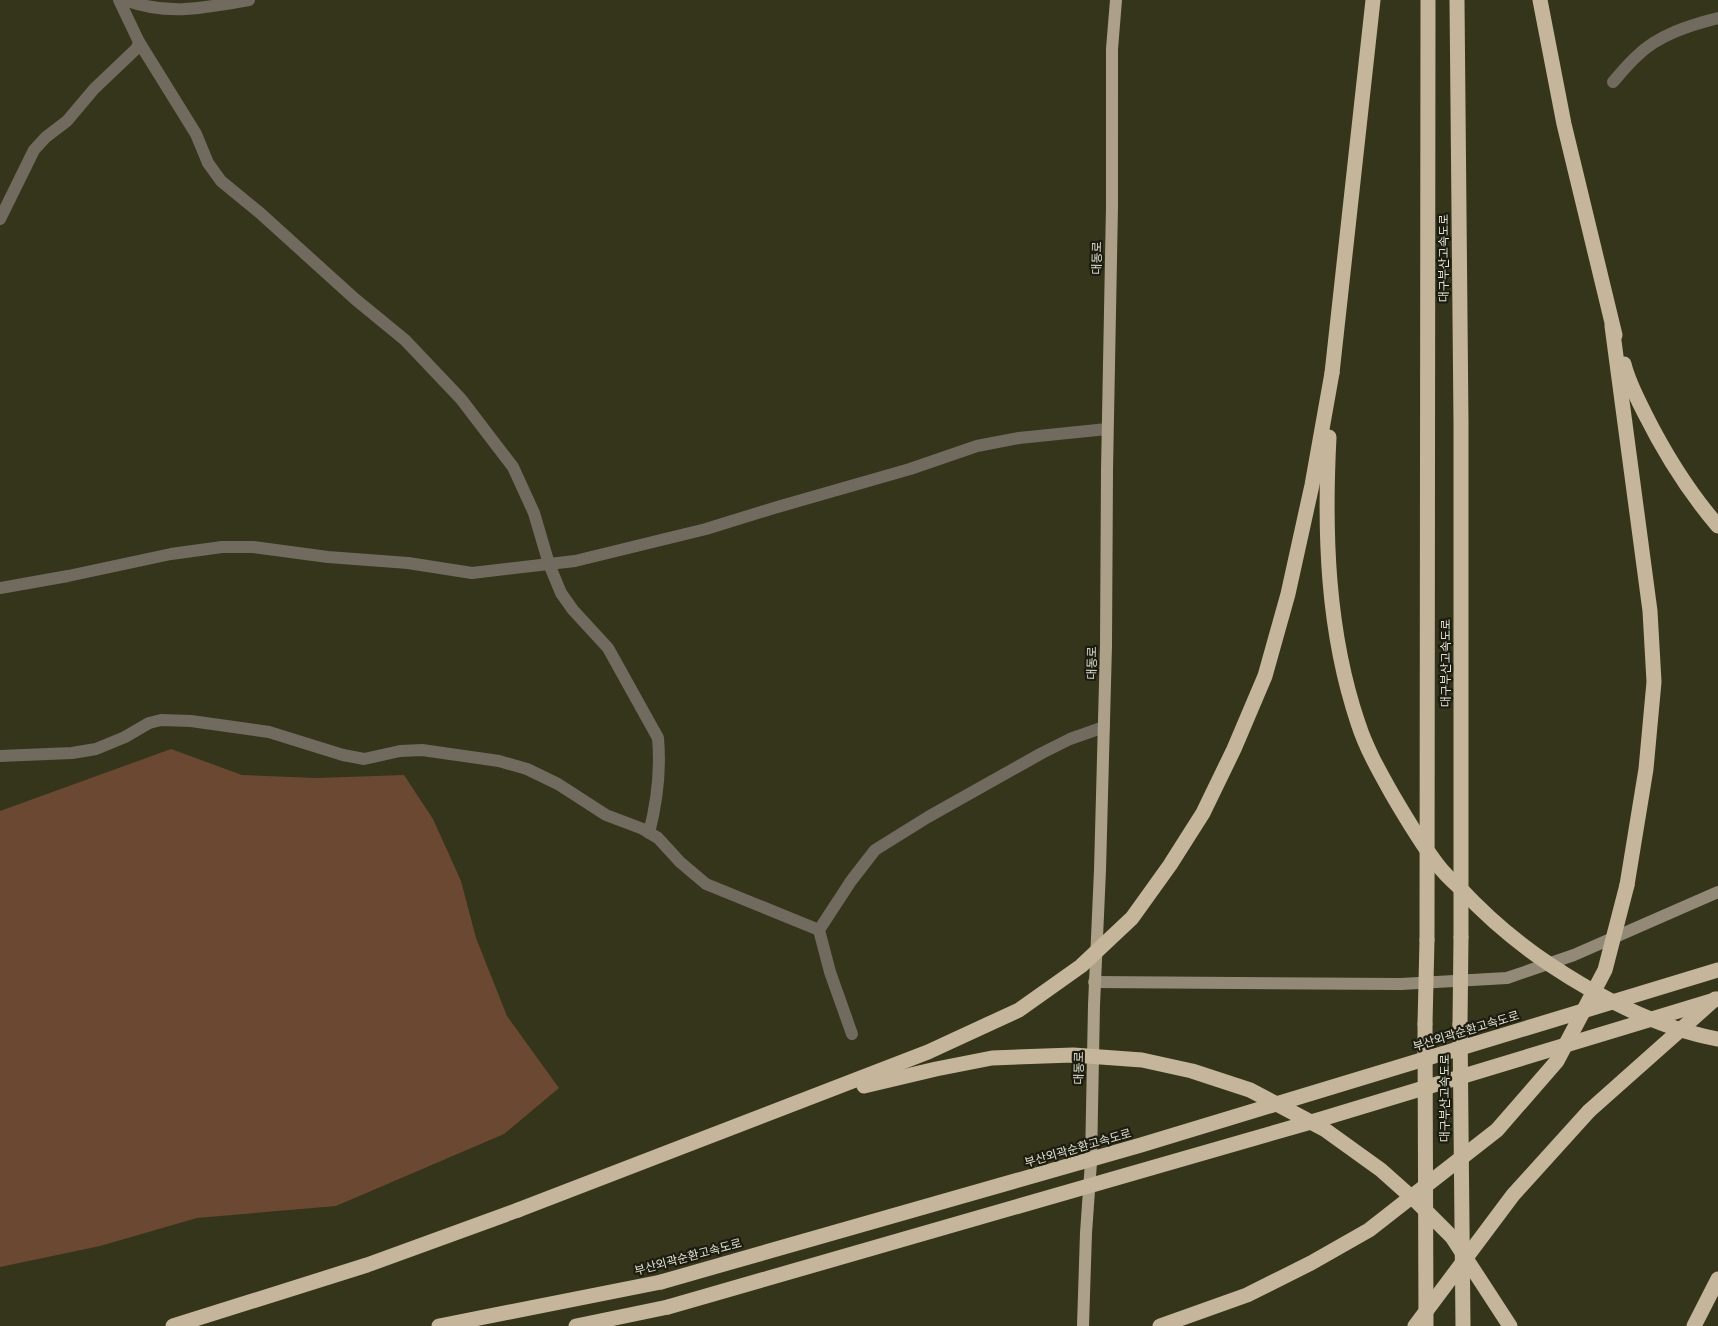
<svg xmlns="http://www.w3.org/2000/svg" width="1718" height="1326" viewBox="0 0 1718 1326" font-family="Rubik,'Noto Sans KR',sans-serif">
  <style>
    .green { fill: #6b4831 }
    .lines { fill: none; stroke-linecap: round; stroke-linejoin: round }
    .street { stroke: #716a5f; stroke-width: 12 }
    .secondary { stroke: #938977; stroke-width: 12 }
    .primary { stroke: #ada089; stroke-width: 12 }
    .highway { stroke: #c5b59a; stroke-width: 15 }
    .highway-bridge { stroke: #c5b59a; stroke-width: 15 }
    .labels { text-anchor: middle; stroke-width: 4.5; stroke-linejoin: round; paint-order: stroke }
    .street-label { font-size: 12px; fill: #dfe0d0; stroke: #1c1c10 }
  </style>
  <rect width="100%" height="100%" fill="#35351b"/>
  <polygon class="green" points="171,749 242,775 316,778 404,775 433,819 461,881 476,938 507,1016 559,1088 504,1134 336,1206 197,1218 100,1246 0,1267 0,811"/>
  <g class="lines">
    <g class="street">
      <path d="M125,0c44,16 78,8 124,0"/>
      <path d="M139,42l57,92 12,29 13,18 39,32 95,86 50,41 56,59 52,68 21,46 15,51 12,29 12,17 35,38 50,90c3,33 -1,64 -9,95"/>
      <path d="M1613,82c8,-9 15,-18 24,-26 21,-21 53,-31 81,-38"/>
      <polyline points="0,219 34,150 46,137 67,121 94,89 137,48 139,42 119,0"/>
      <polyline points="0,588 68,576 171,554 222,547 253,547 328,557 408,563 472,573 575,561 706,529 774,508 910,469 977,446 1019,438 1107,429"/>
      <polyline points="0,756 72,753 96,749 125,737 149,723 161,720 191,721 269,732 343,755 364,759 400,751 422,750 499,761 527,769 558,784 606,815 643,829 658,838 680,862 706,884 819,930"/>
      <polyline points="852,1034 830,972 819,930 851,881 875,850 928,817 1042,753 1070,739 1104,727"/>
    </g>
    <polyline class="secondary" points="1094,982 1401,984 1507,978 1574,955 1718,892"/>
    <polyline class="primary" points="1083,1326 1086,1233 1091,1162 1094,1005 1100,870 1106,646 1107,470 1112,206 1112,49 1116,0"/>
    <g class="highway">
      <polyline points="1457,0 1461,423 1461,937"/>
      <polyline points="1540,0 1564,124 1615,335"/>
      <polyline points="1612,326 1650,611 1654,682 1646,769 1627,885"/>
      <path d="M1624,364c4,17 13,34 21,50 20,40 43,77 73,112"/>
      <polyline points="1332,373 1373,0"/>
      <polyline points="1427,940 1428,0"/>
      <polyline points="1425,1024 1426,1326"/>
      <polyline points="1460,1024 1463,1326"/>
      <polyline points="1589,1111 1715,999"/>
      <polyline points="173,1326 367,1265 518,1210"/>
      <polyline points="439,1326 661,1282"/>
      <polyline points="576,1326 668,1307"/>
      <polyline points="1694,1326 1718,1279"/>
    </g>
    <g class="highway-bridge">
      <path d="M1329,437c-5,96 -2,194 29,286 8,25 21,48 34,71 14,24 28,48 45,70 6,8 14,16 22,23 27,29 57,55 90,77 51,34 108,64 169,75"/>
      <polyline points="1425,1024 1427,940"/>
      <polyline points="1460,1024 1461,937"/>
      <polyline points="864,1086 936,1069 992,1058 1073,1055 1142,1060 1192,1071 1250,1090 1324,1129 1381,1170 1418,1203 1452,1237 1510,1326"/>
      <polyline points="518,1210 928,1052 1019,1010 1081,966 1132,918 1170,865 1203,813 1234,749 1265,676 1288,594 1312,485 1332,373"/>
      <polyline points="661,1282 1141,1145 1718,970"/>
      <polyline points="668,1307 1318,1120 1718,999"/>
      <polyline points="1160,1326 1247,1295 1311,1263 1369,1230 1497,1130 1557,1061 1605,970 1627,885"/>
      <polyline points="1415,1326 1513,1195 1589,1111"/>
    </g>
  </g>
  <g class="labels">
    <g class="street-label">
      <text transform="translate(1097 258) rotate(-89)" y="4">대동로</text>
      <text transform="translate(1444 258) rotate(-90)" y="4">대구부산고속도로</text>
      <text transform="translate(1092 663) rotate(-89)" y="4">대동로</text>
      <text transform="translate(1446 663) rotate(-90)" y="4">대구부산고속도로</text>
      <text transform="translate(1466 1031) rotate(-17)" y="4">부산외곽순환고속도로</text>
      <text transform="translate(1079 1068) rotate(-89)" y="4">대동로</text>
      <text transform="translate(1445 1098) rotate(-90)" y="4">대구부산고속도로</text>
      <text transform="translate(1078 1148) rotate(-16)" y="4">부산외곽순환고속도로</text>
      <text transform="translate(688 1257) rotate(-15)" y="4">부산외곽순환고속도로</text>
    </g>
  </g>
</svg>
